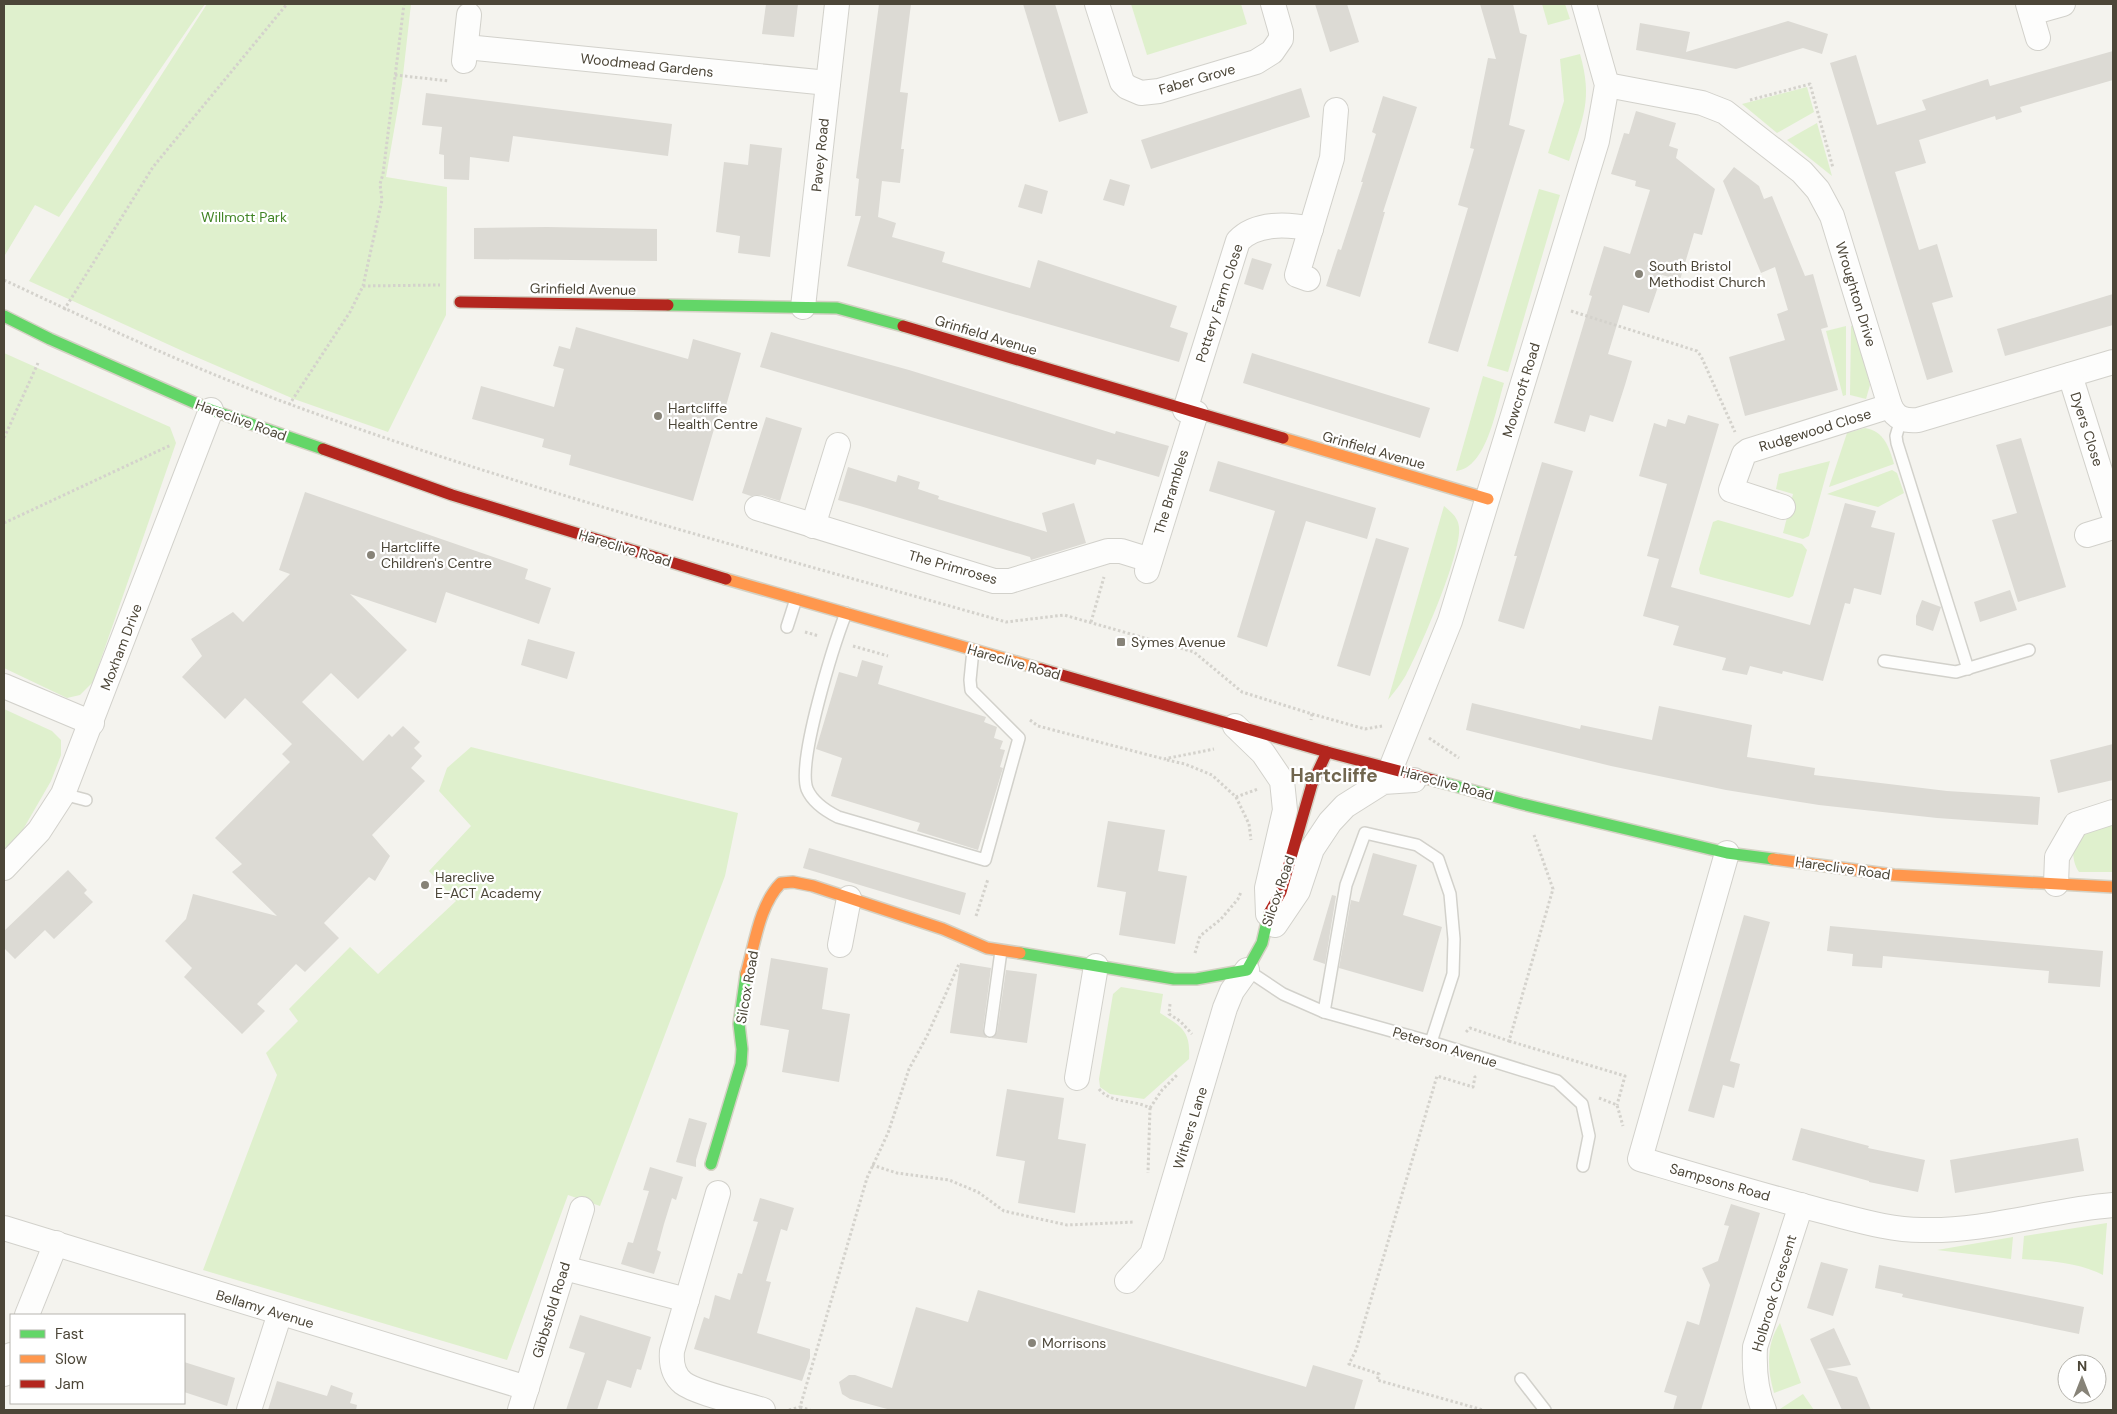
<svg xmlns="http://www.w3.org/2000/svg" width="2117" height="1414" viewBox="0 0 2117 1414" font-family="'DM Sans',sans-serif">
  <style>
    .green { fill: #dff0cd }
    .building { fill: #dcdad4 }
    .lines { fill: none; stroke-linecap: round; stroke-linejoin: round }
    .lane-casing { stroke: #d2d1cb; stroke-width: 14 }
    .street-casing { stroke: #d2d1cb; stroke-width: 26 }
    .fast-casing { stroke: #d4d1c4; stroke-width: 14 }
    .slow-casing { stroke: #d4d1c4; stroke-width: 14 }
    .jam-casing { stroke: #d4d1c4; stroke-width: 14 }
    .path { stroke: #d4d2cc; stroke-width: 3; stroke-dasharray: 2.5 2.5; stroke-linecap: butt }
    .lane { stroke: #fdfdfc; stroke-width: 11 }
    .street { stroke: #fdfdfc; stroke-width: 24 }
    .fast { stroke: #63d668; stroke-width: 11 }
    .slow { stroke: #ff974d; stroke-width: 11 }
    .jam { stroke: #b3261e; stroke-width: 11 }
    .poi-dot { fill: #878378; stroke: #fff; stroke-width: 2 }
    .labels { text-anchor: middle; stroke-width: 4.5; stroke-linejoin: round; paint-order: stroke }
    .street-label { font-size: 14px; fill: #4c4638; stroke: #fff }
    .park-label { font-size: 14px; fill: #418425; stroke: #fff }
    .poi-label { font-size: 14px; fill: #4c4638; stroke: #fff; text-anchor: start }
    .district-label { font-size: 19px; font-weight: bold; fill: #70654e; stroke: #fff }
  </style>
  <rect width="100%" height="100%" fill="#f4f3ee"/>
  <g class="green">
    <polygon points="4,4 205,4 59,217 35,205 5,255 4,254"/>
    <polygon points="207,4 411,4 402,84 386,177 447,187 446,315 388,432 294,399 187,353 29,281"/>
    <polygon points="1131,4 1241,4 1247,24 1147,55"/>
    <polygon points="1542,4 1565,4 1570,19 1548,25"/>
    <path d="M1580,54c13,46 3,63 -11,107l-21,-8 16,-52 -4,-42z"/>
    <polygon points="1807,87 1814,112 1777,133 1742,104"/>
    <polygon points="1817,123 1832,176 1787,140"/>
    <polygon points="1539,189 1560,195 1508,372 1487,366"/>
    <polygon points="1855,325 1870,385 1866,399 1850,395 1851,326"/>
    <polygon points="1846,326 1846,395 1843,396 1826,331"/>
    <polygon points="4,353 170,427 176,443 93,682 80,695 67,698 4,668"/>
    <path d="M1483,376l21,7c-8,25 -17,85 -48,88z"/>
    <path d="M1865,428c19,3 24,19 29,36l-65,23 18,-54z"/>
    <polygon points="1830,461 1809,536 1803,539 1783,533 1793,494 1776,489 1779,474"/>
    <polygon points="1892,470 1897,473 1904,493 1878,507 1827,494"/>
    <path d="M1444,506c7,6 14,11 15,21 3,26 -39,122 -53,148 -5,9 -12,17 -18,25z"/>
    <polygon points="1718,520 1802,544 1807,550 1793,596 1789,598 1700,574 1699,569 1713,522"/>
    <polygon points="4,709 52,731 61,740 61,755 51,781 21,833 4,849"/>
    <polygon points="471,747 738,813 725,876 600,1206 568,1195 507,1360 203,1270 277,1075 266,1053 298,1021 289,1009 350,947 378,974 456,901 429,871 471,826 439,791 447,768"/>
    <path d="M2113,819v53h-34c-9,-13 -8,-36 7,-46 7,-4 19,-5 27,-7z"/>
    <path d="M1121,987l42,7 -3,19c22,14 31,18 29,46l-45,40 -34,-5 -10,-7 -1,-8 14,-85z"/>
    <path d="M2107,1223l-4,52c-26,-13 -52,-14 -81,-16l2,-23z"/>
    <polygon points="2013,1237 2011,1259 1937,1250"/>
    <path d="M1780,1323l21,60 -27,10c-7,-24 -8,-49 6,-70z"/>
    <polygon points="1803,1394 1814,1410 1781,1410 1780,1409"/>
  </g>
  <g class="building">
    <polygon points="766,4 798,4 794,37 762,34"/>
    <polygon points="879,4 911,4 900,92 908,93 901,149 904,149 900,183 882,181 878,217 896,223 892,237 945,252 942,262 1030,288 1038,260 1177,306 1170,327 1188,333 1179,362 847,266 861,216 855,216 859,179 856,178"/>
    <polygon points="1023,4 1055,4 1088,113 1059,122"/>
    <polygon points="1315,4 1347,4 1359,42 1330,52"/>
    <polygon points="1480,4 1513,4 1520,33 1527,35 1509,125 1525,130 1458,352 1428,343 1468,208 1458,205 1474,149 1470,148 1488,58 1496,59"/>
    <polygon points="1788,21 1828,34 1822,54 1803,48 1736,69 1636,50 1640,23 1690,32 1686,52"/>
    <polygon points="2113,51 2113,80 2020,107 2022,112 1996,120 1995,116 1919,140 1926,163 1895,172 1919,250 1937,244 1953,297 1932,303 1953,372 1927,380 1830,63 1856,55 1877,125 1926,110 1922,100 1988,79 1990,86"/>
    <polygon points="1301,88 1310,117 1151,169 1141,140"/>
    <polygon points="426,93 672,124 668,156 513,136 509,162 470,157 469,180 444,179 444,155 439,154 442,127 422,125"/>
    <polygon points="1383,96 1417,107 1383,212 1385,212 1360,297 1326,286 1338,249 1341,250 1363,182 1361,182 1376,134 1372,132"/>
    <polygon points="1636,111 1676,123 1669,146 1678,149 1676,158 1715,189 1702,235 1694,233 1680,280 1662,275 1649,313 1623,305 1608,354 1632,361 1625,385 1613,422 1590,415 1585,432 1554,423 1592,296 1589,295 1604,246 1630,254 1650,190 1635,186 1636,181 1611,174 1624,133 1629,134"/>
    <polygon points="750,144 782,148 770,257 738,253 740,236 716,232 724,162 748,165"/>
    <polygon points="1734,167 1759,186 1764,199 1772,196 1805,276 1813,274 1828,327 1821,329 1838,390 1745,416 1729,357 1785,340 1777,314 1788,310 1775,267 1761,273 1723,181"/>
    <polygon points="1110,179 1130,185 1124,206 1103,200"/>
    <polygon points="1025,184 1048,191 1042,214 1018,207"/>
    <polygon points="547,227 657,229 657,261 474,259 474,228"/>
    <polygon points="1252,258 1272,264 1263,290 1244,284"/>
    <polygon points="2113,294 2113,325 2005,356 1997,329"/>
    <polygon points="576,327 688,359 693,339 741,353 724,413 719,412 693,501 569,465 571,455 542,447 544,439 472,419 481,386 554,407 564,369 553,366 559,346 570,349"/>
    <polygon points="771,332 909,370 1115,434 1116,431 1169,446 1159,477 1097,459 1095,465 760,367"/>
    <polygon points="1252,353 1430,408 1420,438 1243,383"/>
    <polygon points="1688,415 1719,424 1671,587 1810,625 1845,503 1876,511 1871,527 1895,533 1881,595 1854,588 1850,604 1845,603 1823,681 1783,671 1782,674 1750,666 1747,675 1722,670 1726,658 1673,645 1679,626 1643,616 1659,559 1647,556 1667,484 1639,476 1654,423 1666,427 1668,419 1685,424"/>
    <polygon points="766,417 802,428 780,501 761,495 751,496 742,493"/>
    <polygon points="2021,438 2066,587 2018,602 1992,520 2017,513 1996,445"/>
    <polygon points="1218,461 1376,508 1367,539 1306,521 1267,647 1237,637 1275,511 1209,491"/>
    <polygon points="1542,462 1573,471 1524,629 1498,621 1517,556 1514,556"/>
    <polygon points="848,467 896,482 898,475 920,482 918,489 939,496 938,499 1047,532 1042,513 1074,503 1086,543 1031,560 1030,557 860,506 838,500"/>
    <polygon points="305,492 528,569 525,579 551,588 539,624 446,592 436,623 350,594 407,650 358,699 331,673 302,702 363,761 389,734 392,737 403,726 420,742 414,748 422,756 411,768 425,781 372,835 390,856 375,881 369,877 324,923 339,938 305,972 296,964 257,1004 265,1011 242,1034 184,977 192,968 165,941 186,919 193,894 277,916 232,872 242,864 215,838 290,762 282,754 292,744 245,698 225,719 182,677 202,656 191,639 233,612 243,622 290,574 279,570"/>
    <polygon points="1376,538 1409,548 1370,676 1337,666"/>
    <polygon points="2010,590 2017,610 1980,622 1974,602"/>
    <polygon points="1922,600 1941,607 1933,631 1916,625 1916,616"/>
    <polygon points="528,639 575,652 567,679 521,665"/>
    <polygon points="862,660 883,666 878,684 986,717 984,722 997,727 994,738 1003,741 1000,749 1005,750 1000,767 1003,768 978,850 917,831 920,823 831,796 842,758 816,749 839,672 857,677"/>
    <polygon points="1472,703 1580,729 1581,725 1652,740 1659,706 1752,725 1747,757 1815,768 1814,775 1947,791 2040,797 2038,825 1937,818 1819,805 1726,790 1611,766 1466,730"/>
    <polygon points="2113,744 2113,780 2058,793 2050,760"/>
    <polygon points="1108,821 1165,830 1158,871 1187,876 1175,944 1119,935 1126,892 1097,887"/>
    <polygon points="809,848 966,893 960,915 803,868"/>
    <polygon points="1373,853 1417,865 1403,915 1442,927 1423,992 1339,968 1351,900 1359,902"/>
    <polygon points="68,870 87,890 84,893 93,902 54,939 45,930 15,959 4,948 4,931"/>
    <polygon points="1332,895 1336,896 1325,964 1313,960"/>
    <polygon points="1744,915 1770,922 1730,1061 1740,1064 1734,1088 1723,1085 1714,1118 1688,1111"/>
    <polygon points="1830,926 2103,951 2100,987 2048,983 2049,971 1883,956 1882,968 1852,966 1853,954 1827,951"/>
    <polygon points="771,958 828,968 822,1009 850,1014 839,1082 782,1072 789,1030 760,1025"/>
    <polygon points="960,963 991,968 983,1030 987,1038 950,1033"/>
    <polygon points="1006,970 1037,974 1027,1043 991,1038 997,1032"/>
    <polygon points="1007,1089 1064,1098 1058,1139 1086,1144 1075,1213 1018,1203 1025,1161 996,1156"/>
    <polygon points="689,1118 707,1123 696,1160 696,1167 676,1162"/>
    <polygon points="1801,1128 1869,1146 1868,1148 1925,1160 1918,1192 1869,1182 1869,1181 1792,1160"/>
    <polygon points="2078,1138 2084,1171 1955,1193 1950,1160"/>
    <polygon points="650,1167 683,1177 676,1200 672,1198 664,1224 657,1250 661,1252 654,1274 621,1264 628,1242 633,1243 649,1191 643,1190"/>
    <polygon points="760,1198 794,1208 787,1231 781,1229 766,1281 771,1282 757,1333 810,1349 810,1358 802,1381 694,1349 704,1317 709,1319 715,1295 730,1300 738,1273 742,1274 758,1222 753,1221"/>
    <polygon points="1731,1204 1760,1213 1701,1410 1673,1410 1677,1396 1664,1392 1687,1321 1699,1325 1710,1285 1702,1268 1718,1261 1729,1226 1724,1225"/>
    <polygon points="1821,1262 1848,1269 1833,1316 1807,1308"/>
    <polygon points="1879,1265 2084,1307 2079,1334 1902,1297 1903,1294 1875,1288"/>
    <polygon points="978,1290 1306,1387 1313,1365 1363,1380 1354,1410 891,1410 850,1399 842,1394 839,1382 849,1375 855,1375 892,1388 916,1307 968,1322"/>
    <polygon points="580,1315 651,1337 641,1370 637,1369 631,1388 607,1380 597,1410 566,1410 585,1353 569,1348"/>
    <polygon points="1834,1328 1851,1365 1826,1369 1857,1377 1871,1410 1842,1410 1810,1339"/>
    <polygon points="184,1362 235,1378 227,1406 184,1392"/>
    <polygon points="277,1381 327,1396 331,1385 353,1393 350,1403 357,1405 356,1410 268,1410"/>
  </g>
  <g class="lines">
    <g class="lane-casing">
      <g id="lane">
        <polyline points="1901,419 1896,436 1897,443 1968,669"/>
        <path d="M846,613c-12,31 -49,148 -39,176 6,14 19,22 31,28l147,43 34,-122 -48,-48 -1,-10 3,-30"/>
        <polyline points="787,627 796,599"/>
        <polyline points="1884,661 1956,672 2029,650"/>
        <polyline points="63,794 86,800"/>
        <polyline points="1247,970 1283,994 1324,1012 1431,1042 1557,1081 1582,1104 1589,1136 1583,1166"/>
        <polyline points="1324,1012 1346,885 1365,833 1417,845 1438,859 1450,894 1454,939 1453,974 1431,1042"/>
        <polyline points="990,1031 1001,951"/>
        <polyline points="1521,1379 1545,1410"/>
      </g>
    </g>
    <g class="street-casing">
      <g id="street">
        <polyline points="1097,4 1122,82 1127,87 1141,93 1159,91 1256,62 1272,52 1281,39 1281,32 1273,4"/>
        <polyline points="2028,4 2038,38"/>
        <polyline points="2031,13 2063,4"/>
        <polyline points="466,47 828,83"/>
        <polyline points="464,61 469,15"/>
        <path d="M1607,85l95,18 23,9 77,60 16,18 14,26 58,190c6,13 15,15 28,14l195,-58"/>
        <polyline points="1308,279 1297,275 1332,158 1336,110"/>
        <polyline points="803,307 837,4"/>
        <polyline points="2070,375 2113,512"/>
        <path d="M1185,410l53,-169c18,-19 50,-17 73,-12"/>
        <polyline points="1783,507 1731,490 1744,454 1748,451 1890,406"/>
        <polyline points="757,508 994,581 1010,581 1108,551 1121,551 1150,560"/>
        <polyline points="813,526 838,445"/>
        <polyline points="2087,535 2113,527"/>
        <polyline points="1147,571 1196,413"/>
        <polyline points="4,686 92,723"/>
        <polyline points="1235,726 1263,753 1282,781 1285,810 1267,888 1268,914"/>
        <polyline points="1391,768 1450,621 1597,141 1607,85 1584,4"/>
        <path d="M1727,853l-87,306c61,18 121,36 182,52 33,8 66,19 100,19 65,2 127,-20 191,-25"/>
        <polyline points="4,868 39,831 63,794 211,410"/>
        <polyline points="2056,884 2057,857 2076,824 2113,812"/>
        <polyline points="1275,925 1298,891 1312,849 1330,822 1345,806 1383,782 1414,780"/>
        <polyline points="840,945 849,898"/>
        <polyline points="1077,1078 1096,966"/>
        <path d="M718,1193l-46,158c-1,12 1,24 11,32 13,10 62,21 80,27"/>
        <polyline points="4,1228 527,1388"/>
        <polyline points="564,1268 687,1300"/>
        <polyline points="1127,1281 1152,1254 1225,1008 1232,991 1247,970"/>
        <polyline points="27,1315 56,1243"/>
        <polyline points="4,1374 11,1355"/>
        <polyline points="249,1410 280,1313"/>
        <polyline points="520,1410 582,1209"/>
        <path d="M1764,1410c-9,-20 -10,-41 -9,-63l46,-142"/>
      </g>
    </g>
    <g class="fast-casing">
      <g id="fast">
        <polyline points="668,305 837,308 903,326"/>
        <polyline points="4,316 50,339 211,410 323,449"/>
        <polyline points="1437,781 1522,804 1727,853 1773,859"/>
        <polyline points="1020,953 1174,979 1196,979 1247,970 1262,943 1269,913"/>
        <polyline points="711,1164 741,1064 742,1049 739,1024 746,974"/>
      </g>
    </g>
    <g class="slow-casing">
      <g id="slow">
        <polyline points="1283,438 1488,499"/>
        <polyline points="726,579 1041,669"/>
        <polyline points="1773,859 1894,875 2113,887"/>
        <path d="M746,974c9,-30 13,-69 35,-91l12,-1 20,4 130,43 44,19 33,5"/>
      </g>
    </g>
    <g class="jam-casing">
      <g id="jam">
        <polyline points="460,302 668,305"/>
        <polyline points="903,326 1283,438"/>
        <polyline points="323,449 452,495 726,579"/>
        <polyline points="1041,669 1327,752 1437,781"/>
        <polyline points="1269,913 1281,892 1312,784 1327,752"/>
      </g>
    </g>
    <g class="path">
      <polyline points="395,75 449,81"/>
      <polyline points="1750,100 1810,84 1833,168"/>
      <path d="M4,280c94,44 190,89 288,125 234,86 476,149 714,217l58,-7 130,37 48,40 70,22 -1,6"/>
      <polyline points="363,286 440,285"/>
      <polyline points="64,310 153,167 287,4"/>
      <polyline points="1571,311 1697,351 1701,356 1735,432"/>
      <polyline points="289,405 350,312 363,286 382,200 380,184 383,174 404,4"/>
      <polyline points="4,438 38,363"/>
      <polyline points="4,523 171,445"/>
      <polyline points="1091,622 1104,577"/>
      <polyline points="805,632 819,636"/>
      <polyline points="853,646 888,656"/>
      <polyline points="1312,714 1365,729 1382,726"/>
      <polyline points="1030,720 1038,726 1164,759 1214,749"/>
      <polyline points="1429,738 1459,758"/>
      <polyline points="1167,760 1185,764 1212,775 1236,797 1258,789"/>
      <polyline points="1236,797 1249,824 1251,840"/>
      <polyline points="976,916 988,879"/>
      <polyline points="1195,953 1200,936 1221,919 1238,899 1241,892"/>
      <polyline points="1170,1004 1169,1014 1180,1021 1192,1034"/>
      <polyline points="1466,1032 1470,1028 1509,1041 1553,889 1534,835"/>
      <polyline points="1509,1041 1625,1076 1617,1105"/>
      <polyline points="1474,1076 1475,1077 1473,1087 1437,1076 1356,1350 1349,1364 1379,1374 1377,1380 1483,1410"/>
      <path d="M1099,1089c12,15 34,10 51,19l-2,65"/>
      <polyline points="1599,1098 1617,1105 1623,1126"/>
      <polyline points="1150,1108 1162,1090 1178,1074"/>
      <polyline points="872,1165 897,1173 949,1180 978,1192 1004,1211 1067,1225 1135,1222"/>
      <polyline points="800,1407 810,1410"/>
      <polyline points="789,1410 800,1407 867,1178 888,1133 909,1069 927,1036 959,964"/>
    </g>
    <use href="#lane" class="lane"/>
    <use href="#street" class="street"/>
    <use href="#fast" class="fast"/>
    <use href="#slow" class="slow"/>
    <use href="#jam" class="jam"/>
  </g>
  <g class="poi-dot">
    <circle cx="1639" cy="274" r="5"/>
    <circle cx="658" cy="416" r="5"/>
    <circle cx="371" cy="555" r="5"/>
    <rect x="1116" y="637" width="10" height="10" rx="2.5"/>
    <circle cx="425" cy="885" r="5"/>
    <circle cx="1032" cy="1343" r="5"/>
  </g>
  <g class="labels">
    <g class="street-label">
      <text transform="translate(647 65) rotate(6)" y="5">Woodmead Gardens</text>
      <text transform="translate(1197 79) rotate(-16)" y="5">Faber Grove</text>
      <text transform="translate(820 155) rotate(-84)" y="5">Pavey Road</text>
      <text transform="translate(583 289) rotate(1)" y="5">Grinfield Avenue</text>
      <text transform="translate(1856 294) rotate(73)" y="5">Wroughton Drive</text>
      <text transform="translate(1219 303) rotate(-72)" y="5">Pottery Farm Close</text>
      <text transform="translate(986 335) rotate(17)" y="5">Grinfield Avenue</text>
      <text transform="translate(1521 390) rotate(-73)" y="5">Mowcroft Road</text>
      <text transform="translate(241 420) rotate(20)" y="5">Hareclive Road</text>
      <text transform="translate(2087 429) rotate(72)" y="5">Dyers Close</text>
      <text transform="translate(1815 430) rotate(-17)" y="5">Rudgewood Close</text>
      <text transform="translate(1374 450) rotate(16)" y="5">Grinfield Avenue</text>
      <text transform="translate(1171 492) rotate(-73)" y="5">The Brambles</text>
      <text transform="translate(625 548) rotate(17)" y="5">Hareclive Road</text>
      <text transform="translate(953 567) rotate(16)" y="5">The Primroses</text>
      <text transform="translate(121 647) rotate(-69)" y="5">Moxham Drive</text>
      <text transform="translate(1014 662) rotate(16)" y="5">Hareclive Road</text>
      <text transform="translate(1447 783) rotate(15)" y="5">Hareclive Road</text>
      <text transform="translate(1843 868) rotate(8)" y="5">Hareclive Road</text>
      <text transform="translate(1278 891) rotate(-71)" y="5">Silcox Road</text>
      <text transform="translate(747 987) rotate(-80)" y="5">Silcox Road</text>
      <text transform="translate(1445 1047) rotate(17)" y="5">Peterson Avenue</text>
      <text transform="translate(1190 1128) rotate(-73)" y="5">Withers Lane</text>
      <text transform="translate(1720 1182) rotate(16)" y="5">Sampsons Road</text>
      <text transform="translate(1774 1293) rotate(-73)" y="5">Holbrook Crescent</text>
      <text transform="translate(265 1309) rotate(17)" y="5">Bellamy Avenue</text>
      <text transform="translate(551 1310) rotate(-73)" y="5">Gibbsfold Road</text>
    </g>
    <g class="park-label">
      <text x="244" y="222">Willmott Park</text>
    </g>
    <g class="poi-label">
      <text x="1649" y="271">South Bristol<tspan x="1649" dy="16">Methodist Church</tspan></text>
      <text x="668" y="413">Hartcliffe<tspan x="668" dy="16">Health Centre</tspan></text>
      <text x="381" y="552">Hartcliffe<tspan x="381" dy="16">Children's Centre</tspan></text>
      <text x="1131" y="647">Symes Avenue</text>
      <text x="435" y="882">Hareclive<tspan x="435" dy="16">E-ACT Academy</tspan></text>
      <text x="1042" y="1348">Morrisons</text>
    </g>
    <g class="district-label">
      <text x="1334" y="782">Hartcliffe</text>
    </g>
  </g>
  <rect width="2117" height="1414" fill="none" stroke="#4c4638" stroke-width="10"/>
  <rect x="10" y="1314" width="175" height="90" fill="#ffffff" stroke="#b7b5af"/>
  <rect x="20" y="1330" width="25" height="8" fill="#63d668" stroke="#b7b5af"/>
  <text x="55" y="1339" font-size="15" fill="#4c4638">Fast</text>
  <rect x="20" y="1355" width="25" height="8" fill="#ff974d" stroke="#b7b5af"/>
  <text x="55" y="1364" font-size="15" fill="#4c4638">Slow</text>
  <rect x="20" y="1380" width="25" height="8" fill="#b3261e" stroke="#b7b5af"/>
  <text x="55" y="1389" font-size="15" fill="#4c4638">Jam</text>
  <g transform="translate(2082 1379)"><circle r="24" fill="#ffffff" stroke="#b7b5af"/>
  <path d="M0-4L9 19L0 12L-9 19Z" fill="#878378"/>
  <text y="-8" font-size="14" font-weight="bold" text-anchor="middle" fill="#4c4638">N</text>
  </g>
</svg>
